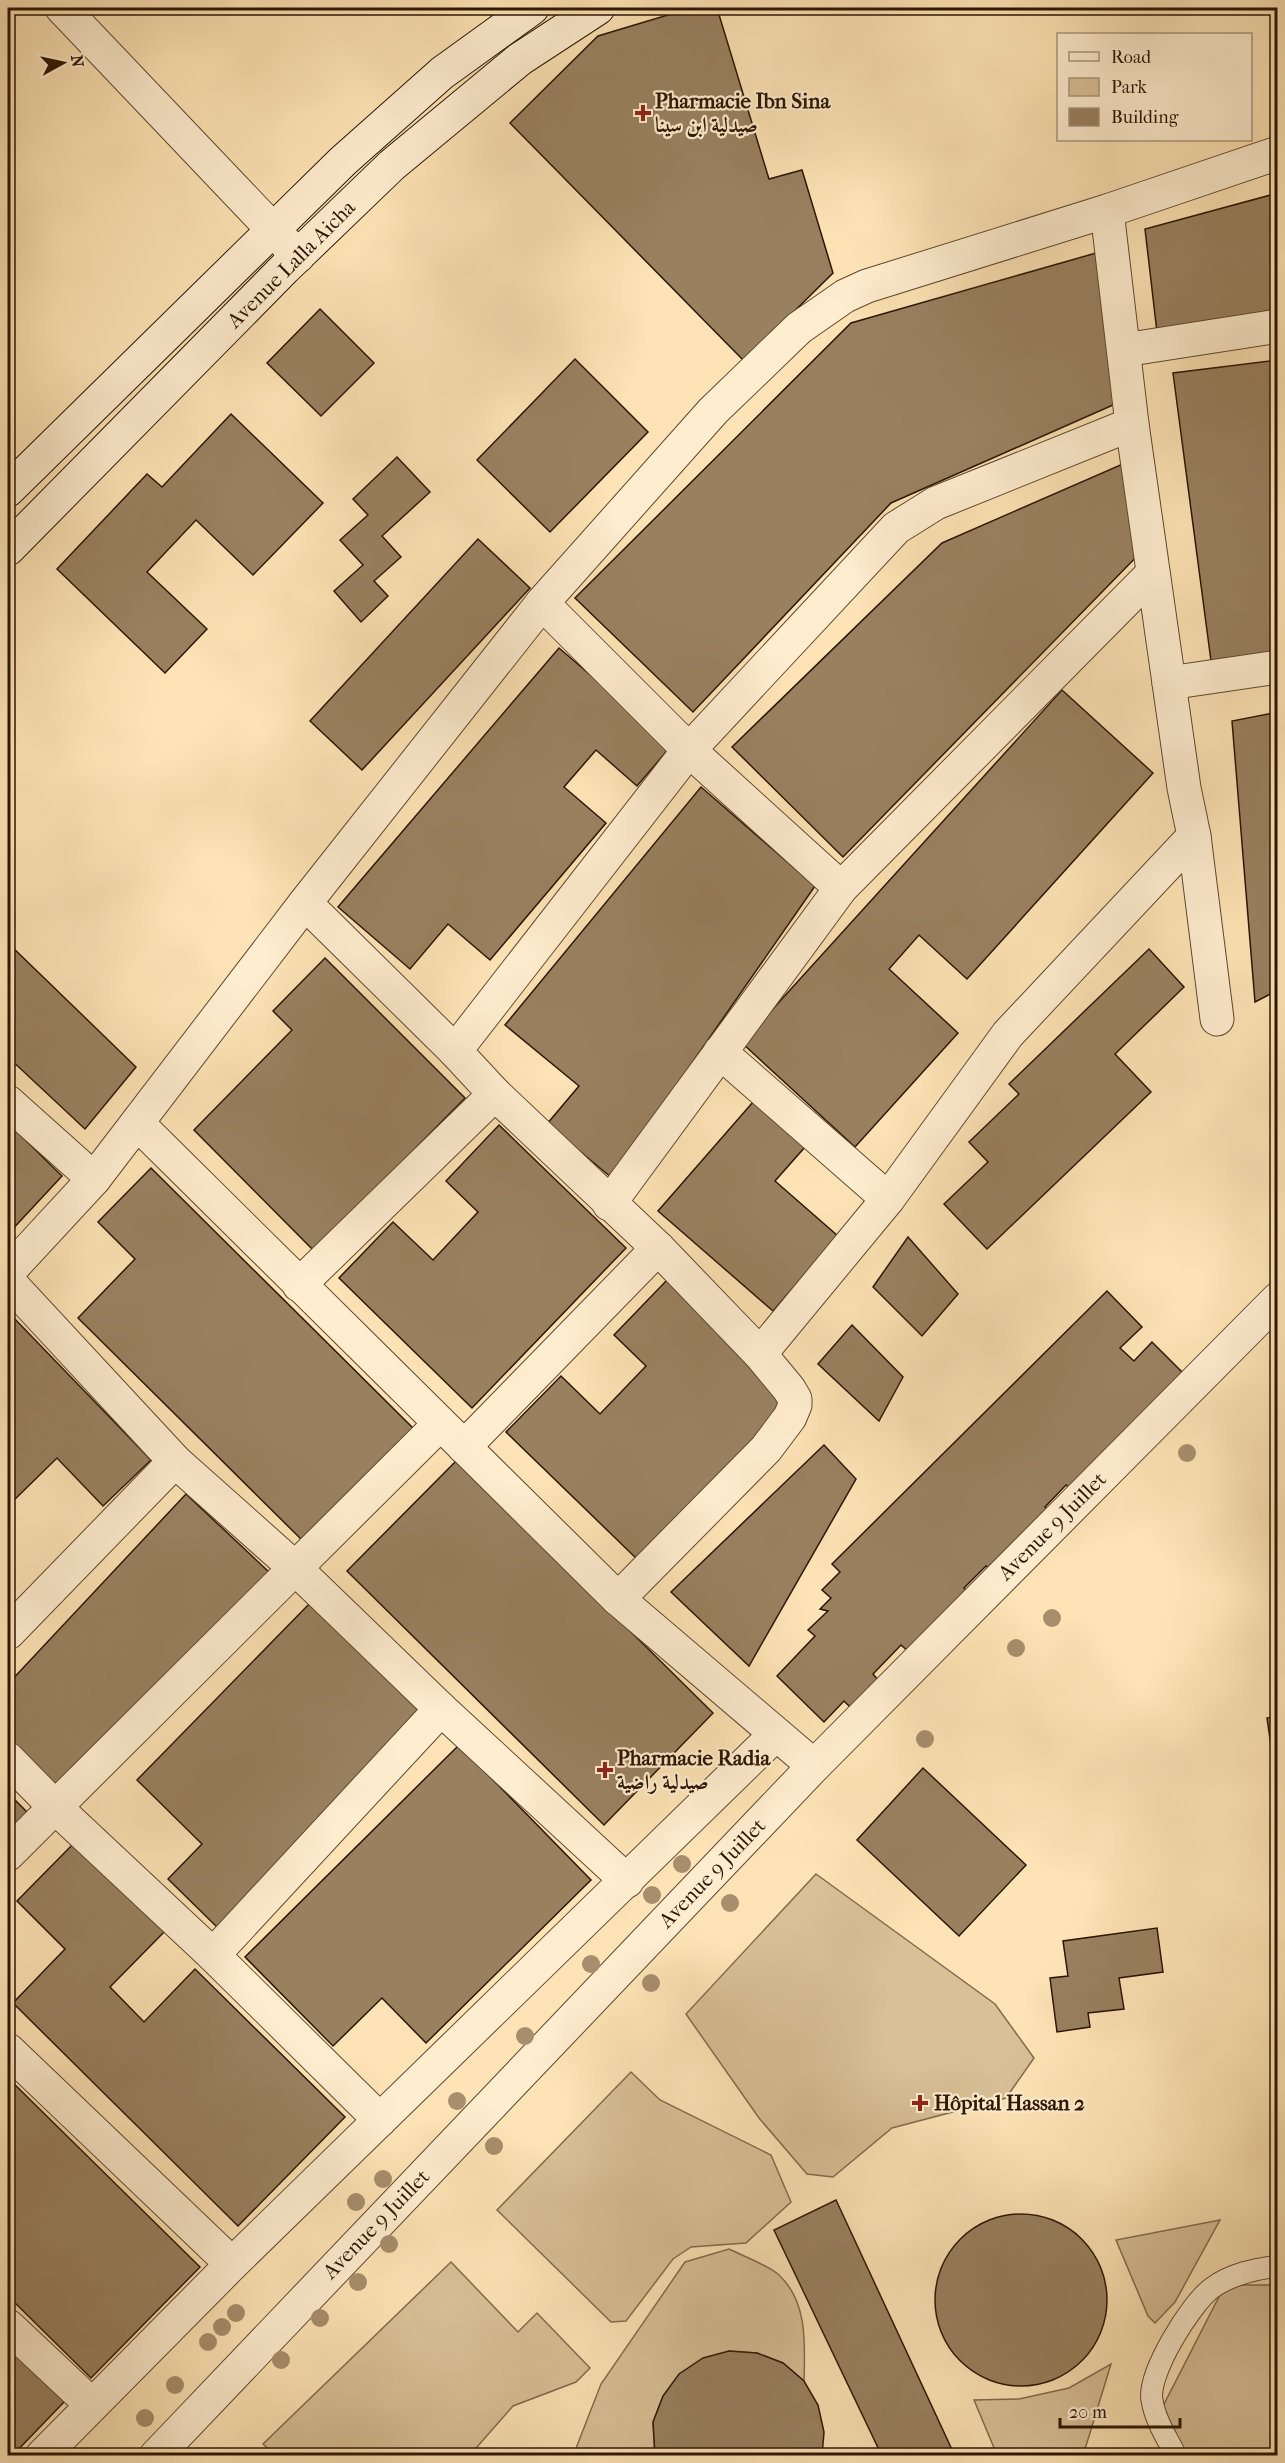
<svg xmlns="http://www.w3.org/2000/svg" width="1285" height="2463" viewBox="0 0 1285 2463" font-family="'IM FELL French Canon',Amiri,serif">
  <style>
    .green { fill: #d9c097; stroke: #826b4e; stroke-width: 1.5 }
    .building { fill: #998160; stroke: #2c1604; stroke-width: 1.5 }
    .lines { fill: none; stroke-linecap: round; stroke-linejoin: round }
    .service-casing { stroke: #604930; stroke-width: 23 }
    .minor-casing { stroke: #604930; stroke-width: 35 }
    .tertiary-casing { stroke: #604930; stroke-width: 35 }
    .secondary-casing { stroke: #2c1604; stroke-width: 35 }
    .service { stroke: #feedcf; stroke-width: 21 }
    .minor { stroke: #feedcf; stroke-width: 33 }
    .tertiary { stroke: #feedcf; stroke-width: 33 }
    .secondary { stroke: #feedcf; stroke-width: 33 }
    .tree { fill: #a78e6c }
    .poi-dot { fill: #8f2418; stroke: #feedcf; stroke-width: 2 }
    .labels { text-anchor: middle; stroke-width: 4.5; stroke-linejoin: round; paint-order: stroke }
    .poi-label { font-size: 21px; font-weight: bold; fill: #2c1604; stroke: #feedcf; text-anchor: start }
    .street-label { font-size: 21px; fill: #2c1604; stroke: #feedcf }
  </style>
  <rect width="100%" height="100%" fill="#fde3b5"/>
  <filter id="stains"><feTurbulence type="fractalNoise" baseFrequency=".00333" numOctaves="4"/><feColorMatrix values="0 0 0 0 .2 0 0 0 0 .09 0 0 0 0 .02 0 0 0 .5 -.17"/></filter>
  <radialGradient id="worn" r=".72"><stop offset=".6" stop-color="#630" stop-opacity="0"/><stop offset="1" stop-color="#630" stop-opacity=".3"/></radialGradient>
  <g class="green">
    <polygon points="816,1874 995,2004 1034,2058 1006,2098 892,2128 833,2177 807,2174 759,2118 686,2014"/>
    <polygon points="631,2072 660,2100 771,2155 791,2202 746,2243 691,2247 673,2259 626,2321 611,2322 497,2210"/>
    <polygon points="1220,2220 1175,2302 1155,2323 1148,2316 1116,2240"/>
    <path d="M729,2249c14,7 39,16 50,26 29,27 26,70 25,106l-21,-18 -26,-10 -28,-2 -49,23 -17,22 -10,26 2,33 -82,1 28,-72 84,-122z"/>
    <polygon points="451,2262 518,2332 537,2313 590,2368 576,2382 513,2406 470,2455 275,2455 263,2444"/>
    <polygon points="1225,2285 1277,2285 1277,2455 1187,2455 1161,2410"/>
    <polygon points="1111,2364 1086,2446 1080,2455 997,2455 974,2400 1019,2399 1069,2388"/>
  </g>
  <g class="building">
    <polygon points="691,8 717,8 769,179 802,170 833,273 744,361 510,123 598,36"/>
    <polygon points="1278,193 1278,309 1157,332 1145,229"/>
    <polygon points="1096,253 1122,401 891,503 693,712 575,598 851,323"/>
    <polygon points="320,309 374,363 321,416 267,363"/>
    <polygon points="575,359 648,432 550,532 477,460"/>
    <polygon points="1278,360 1278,652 1211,661 1173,373"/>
    <polygon points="231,414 323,503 253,575 196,520 147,572 207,629 165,673 57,569 147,474 162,487"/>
    <polygon points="397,457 430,492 382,536 401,557 374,581 388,596 361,622 334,591 363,565 340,540 368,515 353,499"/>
    <polygon points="1125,463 1144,549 843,857 732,747 942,543"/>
    <polygon points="478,539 530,588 362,770 310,721"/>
    <polygon points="559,648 672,745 637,786 596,750 564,787 606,823 490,960 448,924 410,969 338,907"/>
    <polygon points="1062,690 1153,773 967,979 919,935 889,969 958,1033 855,1147 742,1043"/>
    <polygon points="1278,712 1278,990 1255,1002 1232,721"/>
    <polygon points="701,787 815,886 612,1178 547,1124 579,1086 505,1025"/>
    <polygon points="8,943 136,1067 85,1129 8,1057"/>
    <polygon points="1149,949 1184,987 1115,1054 1151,1092 987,1249 944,1204 988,1162 969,1142 1019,1094 1009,1084"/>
    <polygon points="325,958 465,1098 314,1251 194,1130 292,1030 273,1011"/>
    <polygon points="753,1102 805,1147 775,1181 838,1236 773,1311 658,1211"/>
    <polygon points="8,1123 62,1176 8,1234"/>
    <polygon points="499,1125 626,1248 472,1408 339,1278 393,1222 433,1260 478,1212 446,1181"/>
    <polygon points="151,1168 414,1429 304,1542 78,1318 135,1259 98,1222"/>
    <polygon points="908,1237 958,1294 922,1336 873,1287"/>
    <polygon points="667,1280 793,1402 640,1562 506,1432 561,1376 600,1414 646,1366 614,1335"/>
    <polygon points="1107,1291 1142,1327 1120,1348 1134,1361 1152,1342 1188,1378 1074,1492 1066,1485 1045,1507 1050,1512 992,1571 986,1566 964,1588 970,1594 911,1654 901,1645 873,1674 878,1680 851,1708 844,1701 824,1722 777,1676 815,1636 808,1630 828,1611 820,1609 831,1598 822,1590 840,1572 832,1564"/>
    <polygon points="9,1313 151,1460 103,1506 57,1458 8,1506 8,1315"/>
    <polygon points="852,1325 903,1377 879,1421 818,1364"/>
    <polygon points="824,1445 856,1479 749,1666 671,1592"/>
    <polygon points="457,1460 713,1713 604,1825 347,1571"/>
    <polygon points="186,1494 270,1573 64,1793 8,1739 8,1684"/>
    <polygon points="311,1602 427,1716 219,1929 168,1879 202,1844 137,1780"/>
    <polygon points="1278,1716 1278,1794 1267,1718"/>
    <polygon points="459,1745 591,1880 426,2043 382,1998 333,2046 245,1957"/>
    <polygon points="923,1768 1026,1865 959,1936 857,1840"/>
    <polygon points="8,1793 30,1815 8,1838"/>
    <polygon points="75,1842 165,1931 110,1987 144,2022 195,1969 345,2117 238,2226 13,2003 65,1949 17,1901"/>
    <polygon points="1157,1928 1163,1972 1119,1978 1124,2009 1088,2013 1090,2027 1057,2032 1050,1978 1068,1976 1063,1941"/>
    <polygon points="8,2078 200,2267 91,2378 8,2296"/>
    <polygon points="836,2200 955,2456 882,2456 774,2230"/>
    <circle cx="1021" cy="2300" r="86"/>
    <polygon points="8,2345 65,2401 12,2456 8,2456"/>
    <polygon points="729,2351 757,2353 783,2363 804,2381 818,2405 824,2432 822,2456 655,2456 653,2422 663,2396 679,2374 703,2358"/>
  </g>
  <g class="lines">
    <g class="service-casing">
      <path id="service" d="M1176,2456c-9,-18 -21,-36 -24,-56 -5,-26 39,-97 60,-112 19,-14 43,-19 66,-22"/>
    </g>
    <g class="minor-casing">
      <g id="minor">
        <polyline points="62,8 298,256"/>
        <polyline points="1107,211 1132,424 1184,788 1194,836 1217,1019"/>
        <polyline points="1124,350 1278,326"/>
        <polyline points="542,603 689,750 841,888"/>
        <polyline points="1169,683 1278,667"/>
        <polyline points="305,903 455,1051 495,1094 658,1248 760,1354 789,1389 795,1399 795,1405 790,1417 766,1449 618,1599"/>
        <polyline points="455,1051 689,750 896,528 936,503 1132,424"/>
        <polyline points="720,1052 888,1199"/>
        <polyline points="8,1102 94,1179"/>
        <polyline points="137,1123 618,1599 814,1766"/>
        <polyline points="609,1204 841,888 1153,573"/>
        <polyline points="8,1272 94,1179 305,903 542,603 713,411 799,328 845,296 867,286 1107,211 1278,153"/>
        <polyline points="8,1281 175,1461 295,1568 441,1709 627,1881"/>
        <polyline points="299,1285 495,1094"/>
        <polyline points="760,1354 888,1199 1008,1034 1194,836"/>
        <polyline points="464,1447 658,1248"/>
        <polyline points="8,1633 175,1461"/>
        <polyline points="8,1759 54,1806 213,1955 380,2120"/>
        <polyline points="8,1854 440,1424"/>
        <polyline points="213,1955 441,1709"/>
        <polyline points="8,2050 232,2264"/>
        <polyline points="8,2326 92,2405"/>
        <polyline points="42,2456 232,2264 776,1734"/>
      </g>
    </g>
    <g class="tertiary-casing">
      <polyline id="tertiary" points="156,2456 814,1766 1278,1299"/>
    </g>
    <g class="secondary-casing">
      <g id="secondary">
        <polyline points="8,490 343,161 442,73 532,8"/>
        <polyline points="8,549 285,268 392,165 520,59 598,8"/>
      </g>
    </g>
    <use href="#service" class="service"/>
    <use href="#minor" class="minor"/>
    <use href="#tertiary" class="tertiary"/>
    <use href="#secondary" class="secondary"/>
  </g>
  <g class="tree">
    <circle cx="1187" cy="1453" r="9"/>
    <circle cx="1052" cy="1618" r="9"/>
    <circle cx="1016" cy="1648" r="9"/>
    <circle cx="925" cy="1739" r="9"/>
    <circle cx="682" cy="1864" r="9"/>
    <circle cx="652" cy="1895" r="9"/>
    <circle cx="730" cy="1903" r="9"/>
    <circle cx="591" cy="1964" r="9"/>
    <circle cx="651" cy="1983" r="9"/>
    <circle cx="525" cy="2036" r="9"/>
    <circle cx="457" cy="2101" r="9"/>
    <circle cx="494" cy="2146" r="9"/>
    <circle cx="383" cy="2179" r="9"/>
    <circle cx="356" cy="2202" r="9"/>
    <circle cx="389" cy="2244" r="9"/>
    <circle cx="358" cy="2282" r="9"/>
    <circle cx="236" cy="2313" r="9"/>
    <circle cx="320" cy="2318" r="9"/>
    <circle cx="222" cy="2327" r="9"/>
    <circle cx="208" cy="2342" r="9"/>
    <circle cx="281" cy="2360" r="9"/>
    <circle cx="175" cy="2385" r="9"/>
    <circle cx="145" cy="2418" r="9"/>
  </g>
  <g class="poi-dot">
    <path d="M640 104h6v6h6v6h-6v6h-6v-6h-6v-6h6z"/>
    <path d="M602 1761h6v6h6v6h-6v6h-6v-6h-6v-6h6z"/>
    <path d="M917 2094h6v6h6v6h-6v6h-6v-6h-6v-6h6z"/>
  </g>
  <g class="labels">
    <g class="poi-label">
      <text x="655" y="108">Pharmacie Ibn Sina<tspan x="655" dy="24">صيدلية ابن سينا</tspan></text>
      <text x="617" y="1765">Pharmacie Radia<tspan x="617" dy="24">صيدلية راضية</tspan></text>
      <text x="934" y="2110">Hôpital Hassan 2</text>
    </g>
    <g class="street-label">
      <text transform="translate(291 264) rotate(-45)" y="7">Avenue Lalla Aicha</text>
      <text transform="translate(1052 1526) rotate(-45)" y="7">Avenue 9 Juillet</text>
      <text transform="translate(712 1873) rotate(-46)" y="7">Avenue 9 Juillet</text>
      <text transform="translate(376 2224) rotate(-46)" y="7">Avenue 9 Juillet</text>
    </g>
  </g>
  <rect width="1285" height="2463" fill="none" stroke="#fde3b5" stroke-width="30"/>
  <rect x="9" y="9" width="1267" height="2445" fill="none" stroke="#2c1604" stroke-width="3"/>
  <rect x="15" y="15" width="1255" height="2433" fill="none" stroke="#2c1604" stroke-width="1.5"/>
  <rect x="1057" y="33" width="195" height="108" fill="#feedcf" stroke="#aa977e" stroke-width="1.5"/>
  <rect x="1069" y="52" width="30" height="9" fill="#feedcf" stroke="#aa977e" stroke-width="1.5"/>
  <text x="1111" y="63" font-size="18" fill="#2c1604">Road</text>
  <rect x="1069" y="78" width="30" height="18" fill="#d9c097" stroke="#aa977e" stroke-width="1.5"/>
  <text x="1111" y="93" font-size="18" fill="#2c1604">Park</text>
  <rect x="1069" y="108" width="30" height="18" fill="#998160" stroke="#aa977e" stroke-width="1.5"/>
  <text x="1111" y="123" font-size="18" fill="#2c1604">Building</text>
  <g transform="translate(63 63) rotate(82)" stroke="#feedcf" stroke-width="4.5" paint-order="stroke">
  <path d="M0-4.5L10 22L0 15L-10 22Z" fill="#2c1604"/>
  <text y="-9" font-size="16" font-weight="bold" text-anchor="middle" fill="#2c1604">N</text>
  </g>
  <path d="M1060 2418v9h120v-9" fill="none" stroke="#2c1604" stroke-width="3"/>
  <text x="1069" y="2418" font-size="18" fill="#2c1604" stroke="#feedcf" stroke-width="4.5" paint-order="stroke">20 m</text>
  <rect width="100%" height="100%" filter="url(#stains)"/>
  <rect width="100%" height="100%" fill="url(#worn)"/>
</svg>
